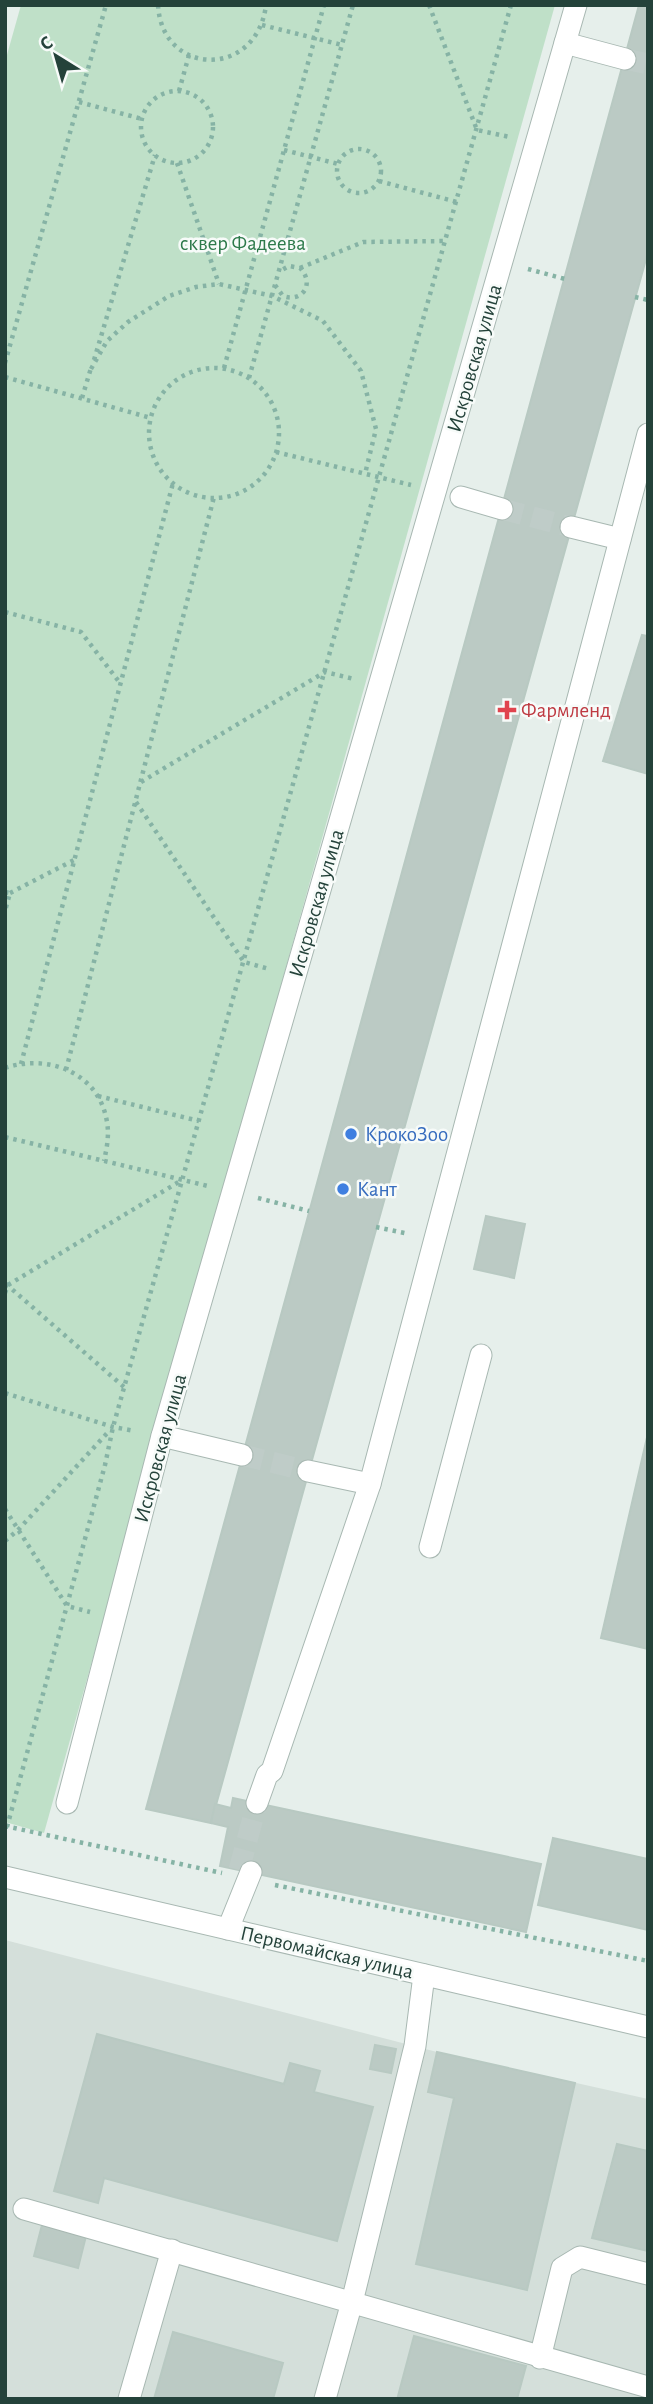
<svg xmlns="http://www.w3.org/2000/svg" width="653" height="2404" viewBox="0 0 653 2404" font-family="'Alegreya Sans',sans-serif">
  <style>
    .built { fill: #d4dfda }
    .green { fill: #bfe0c8 }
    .building { fill: #bbcac4; stroke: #b8c9c2; stroke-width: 2 }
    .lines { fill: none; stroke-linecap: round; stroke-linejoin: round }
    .minor-tunnel { stroke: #bfccc8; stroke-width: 21; stroke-dasharray: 21 10; stroke-linecap: butt }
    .minor-casing { stroke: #a8b8b2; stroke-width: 23 }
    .path { stroke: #86b3a5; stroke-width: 4.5; stroke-dasharray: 3.5 5; stroke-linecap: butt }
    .minor { stroke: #fff; stroke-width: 21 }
    .health-dot { fill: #e0444e; stroke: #f7fbf9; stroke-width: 2.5 }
    .shop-dot { fill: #3f7fe0; stroke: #f7fbf9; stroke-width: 2.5 }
    .labels { text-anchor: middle; stroke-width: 5; stroke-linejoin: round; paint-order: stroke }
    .park-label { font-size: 21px; fill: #2d7a4b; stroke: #f7fbf9 }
    .street-label { font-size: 21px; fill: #24423a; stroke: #f7fbf9 }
    .health-label { font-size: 21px; fill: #be3a42; stroke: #f7fbf9; text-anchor: start }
    .shop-label { font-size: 21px; fill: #366cbe; stroke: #f7fbf9; text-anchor: start }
  </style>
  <rect width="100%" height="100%" fill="#e6efeb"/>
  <polygon class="built" points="5,1940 437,2052 648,2099 648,2399 5,2399"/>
  <polygon class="green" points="21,5 555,5 44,1833 5,1822 5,62"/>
  <g class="building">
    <polygon points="639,5 648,5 648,252 211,1823 146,1809"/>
    <polygon points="642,635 648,636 648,774 603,761"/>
    <polygon points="486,1216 525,1224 514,1278 474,1269"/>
    <polygon points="648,1433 648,1649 601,1638"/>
    <polygon points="233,1798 541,1864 526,1932 220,1866 228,1827 211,1823 215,1804 231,1808"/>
    <polygon points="553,1838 648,1859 648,1930 538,1905"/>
    <polygon points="97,2034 284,2084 290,2063 320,2071 314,2092 373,2107 337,2241 104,2178 98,2203 54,2191"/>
    <polygon points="375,2045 396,2049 391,2073 370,2069"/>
    <polygon points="437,2052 575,2083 527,2290 416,2264 454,2098 428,2092"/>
    <polygon points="617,2144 648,2151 648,2251 592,2238"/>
    <polygon points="42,2225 86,2236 78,2268 34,2256"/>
    <polygon points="173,2332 283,2363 273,2399 154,2399"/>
    <polygon points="414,2336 526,2366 517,2399 407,2399 398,2396"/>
  </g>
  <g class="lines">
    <g class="minor-tunnel">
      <polyline points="625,59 648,64"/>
      <polyline points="502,509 571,527"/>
      <polyline points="242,1455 308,1471"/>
      <polyline points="239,1870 257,1803"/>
    </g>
    <g class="minor-casing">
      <g id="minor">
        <polyline points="565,43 625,59"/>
        <polyline points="461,497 502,509"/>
        <polyline points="571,527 620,539"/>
        <polyline points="162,1436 242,1455"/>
        <polyline points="308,1471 370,1484"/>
        <polyline points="430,1547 481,1355"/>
        <polyline points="67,1803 162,1436 576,5"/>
        <polyline points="257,1803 267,1775 272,1771 370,1484 648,434"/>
        <polyline points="5,1877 648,2027"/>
        <polyline points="228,1929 251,1872"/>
        <polyline points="24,2209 648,2387"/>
        <polyline points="540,2358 562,2268 580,2257 648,2274"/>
        <polyline points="129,2399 172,2250"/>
        <polyline points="325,2399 352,2302 415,2046 424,1975"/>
      </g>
    </g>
    <g class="path">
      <path d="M158,5c4,72 99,74 108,0"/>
      <polyline points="429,5 477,130 510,137"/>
      <polyline points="262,25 342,45"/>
      <polyline points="179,91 189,55"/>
      <circle cx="177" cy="127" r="36"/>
      <polyline points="79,102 142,119"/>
      <circle cx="359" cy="171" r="22"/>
      <polyline points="284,150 338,164"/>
      <polyline points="177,163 219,284"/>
      <polyline points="379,181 457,202"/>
      <polyline points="300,268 363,242 446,241"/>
      <polyline points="528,269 565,279"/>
      <path d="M275,285l8,11c20,7 32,-13 17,-28l-11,-2 -9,5"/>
      <polyline points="635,297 648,300"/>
      <polyline points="94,360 155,155"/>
      <polyline points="5,363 106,5"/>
      <circle cx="214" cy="433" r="65"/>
      <polyline points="224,368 324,5"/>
      <polyline points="91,369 107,341 128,322 169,296 196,287 219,284 272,296 323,321 361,371 376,429 365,474"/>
      <polyline points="5,377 151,418"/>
      <polyline points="249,378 353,5"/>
      <polyline points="82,398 91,368"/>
      <polyline points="276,452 411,485"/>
      <polyline points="5,612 81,632 120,683"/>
      <polyline points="141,782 325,672 354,679"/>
      <polyline points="136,802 244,962 269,969"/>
      <polyline points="5,892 10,893 5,911"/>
      <polyline points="10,893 74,860"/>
      <polyline points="21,1064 173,483"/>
      <path d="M5,1068c41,-14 91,3 101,49 4,16 1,30 -2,44"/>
      <polyline points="66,1070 214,497"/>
      <polyline points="98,1096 199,1121"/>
      <polyline points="5,1137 208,1186"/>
      <polyline points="258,1198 309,1211"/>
      <polyline points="376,1227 409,1234"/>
      <polyline points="6,1284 124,1387"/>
      <polyline points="5,1293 8,1285 182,1180"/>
      <polyline points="5,1393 113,1427 135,1431"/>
      <polyline points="5,1509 67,1606 90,1612"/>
      <polyline points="5,1541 18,1530 110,1430"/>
      <polyline points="5,1826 222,1873"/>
      <polyline points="7,1827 105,1465 113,1427 511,5"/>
      <polyline points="275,1885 648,1961"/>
    </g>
    <use href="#minor" class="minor"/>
  </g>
  <path class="health-dot" d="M503.5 699.5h7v7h7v7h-7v7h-7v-7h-7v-7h7z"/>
  <g class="shop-dot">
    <circle cx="351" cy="1134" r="7"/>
    <circle cx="343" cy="1189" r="7"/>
  </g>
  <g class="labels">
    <g class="park-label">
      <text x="243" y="250">сквер Фадеева</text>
    </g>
    <g class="street-label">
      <text transform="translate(474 358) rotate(-74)" y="7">Искровская улица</text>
      <text transform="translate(316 903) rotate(-74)" y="7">Искровская улица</text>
      <text transform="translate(160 1448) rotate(-75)" y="7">Искровская улица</text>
      <text transform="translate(327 1952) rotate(13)" y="7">Первомайская улица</text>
    </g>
    <g class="health-label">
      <text x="521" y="717">Фармленд</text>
    </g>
    <g class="shop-label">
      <text x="365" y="1141">КрокоЗоо</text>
      <text x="357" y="1196">Кант</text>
    </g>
  </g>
  <rect width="653" height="2404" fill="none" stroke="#24423a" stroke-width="14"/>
  <g transform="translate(56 56) rotate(323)" stroke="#f7fbf9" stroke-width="5" paint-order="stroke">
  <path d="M0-5L12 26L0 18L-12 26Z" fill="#24423a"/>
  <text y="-10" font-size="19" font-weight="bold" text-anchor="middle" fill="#24423a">С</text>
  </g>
</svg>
